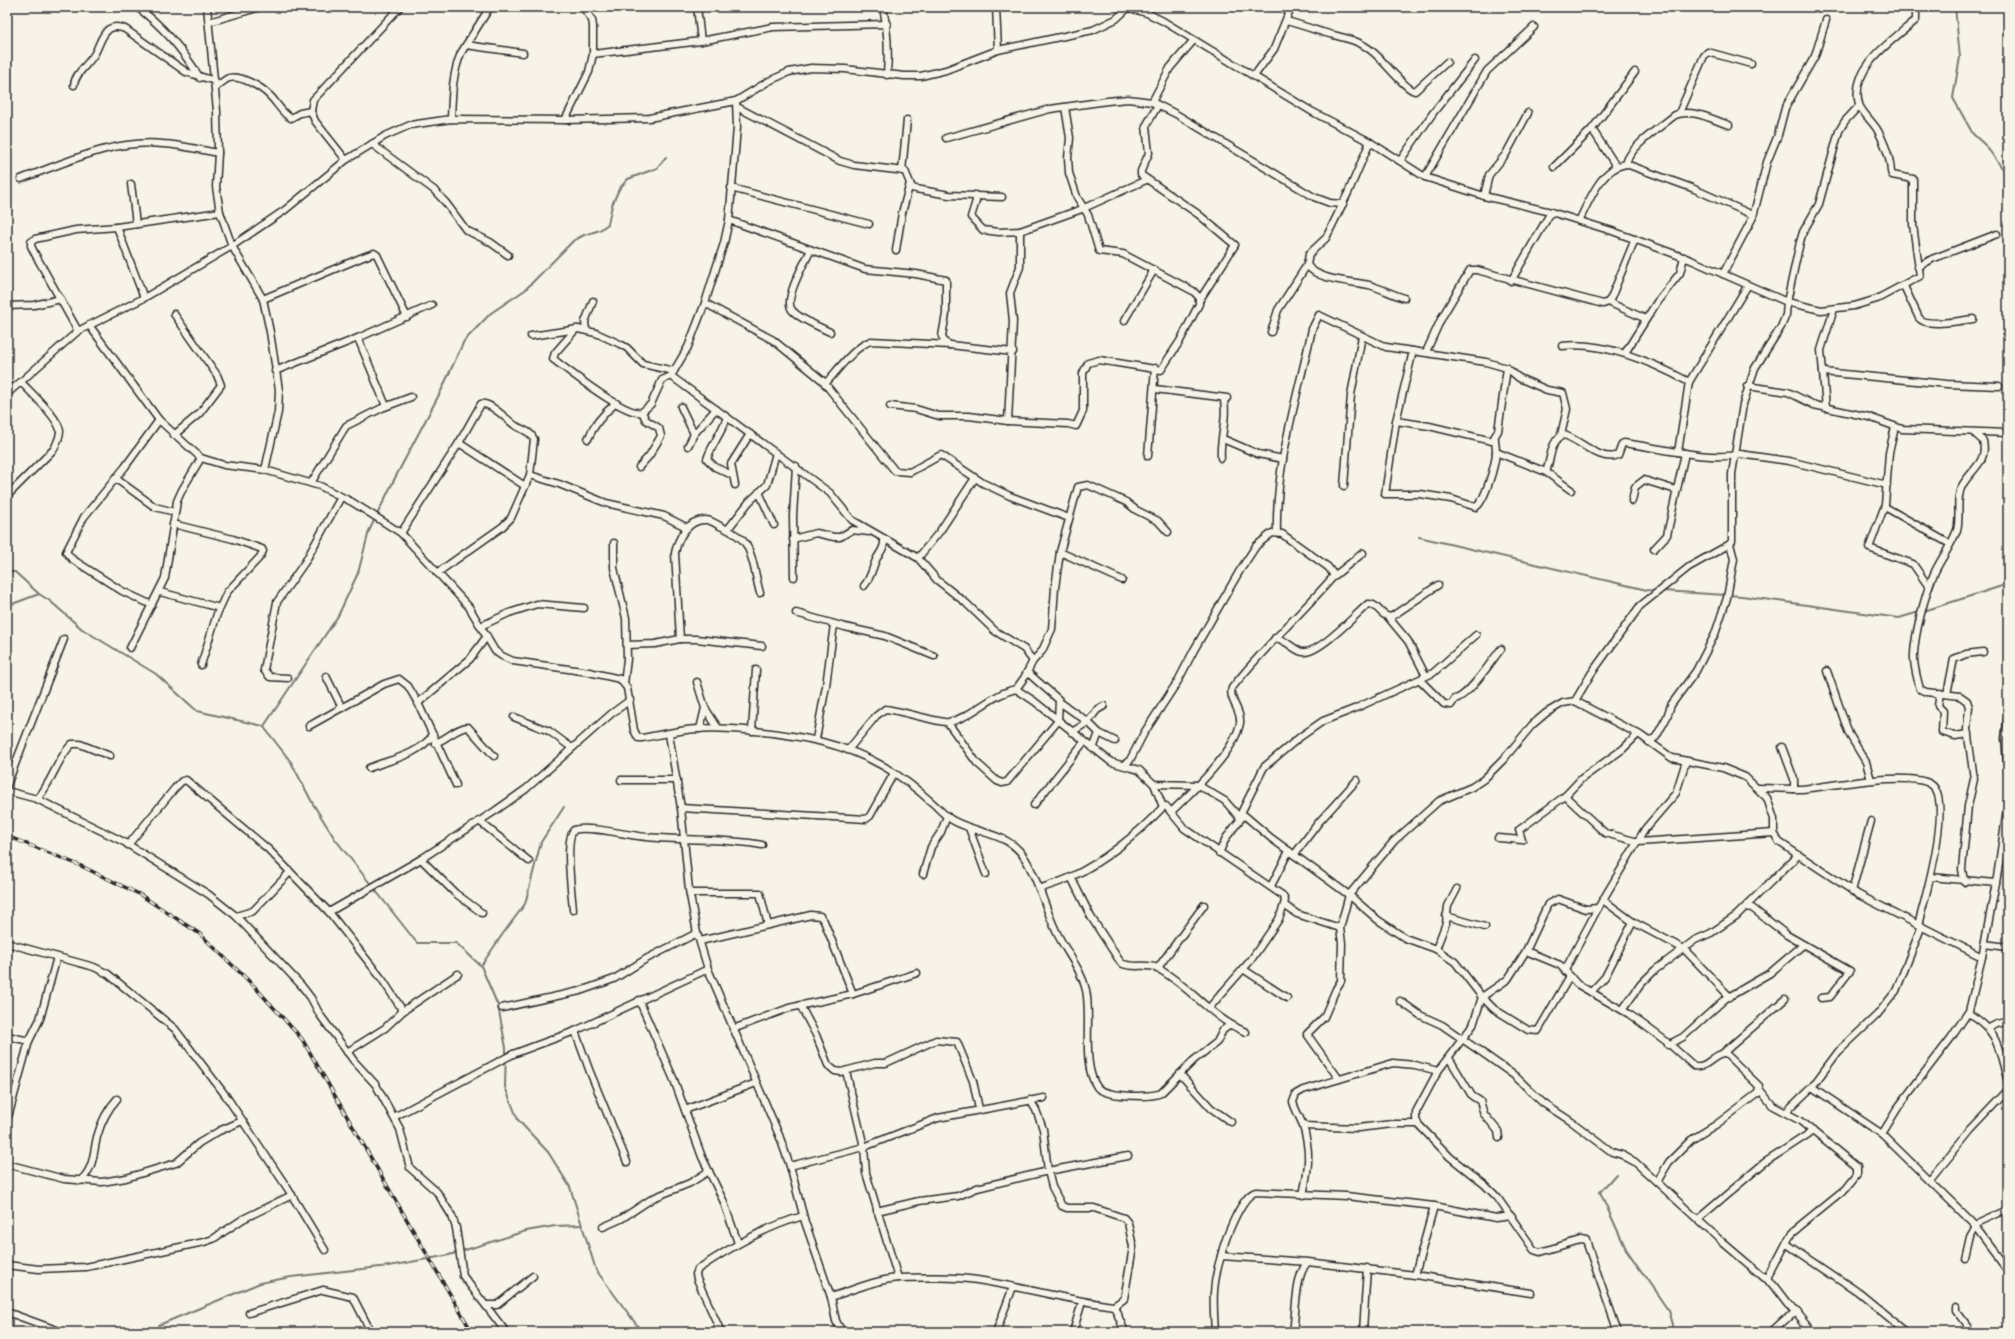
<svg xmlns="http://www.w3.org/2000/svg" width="2015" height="1339" viewBox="0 0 2015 1339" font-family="Mynerve,sans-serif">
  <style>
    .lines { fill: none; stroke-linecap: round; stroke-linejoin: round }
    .stream { stroke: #7a7874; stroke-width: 2 }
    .minor-casing { stroke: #2b2b2b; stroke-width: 9 }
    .minor { stroke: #f7f3e8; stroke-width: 6 }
    .rail-casing { stroke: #2b2b2b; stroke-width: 3.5 }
    .rail { stroke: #f7f3e8; stroke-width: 2; stroke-dasharray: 6; stroke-linecap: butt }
  </style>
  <rect width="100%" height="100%" fill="#f7f3e8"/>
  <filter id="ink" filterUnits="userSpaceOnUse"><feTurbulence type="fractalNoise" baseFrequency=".025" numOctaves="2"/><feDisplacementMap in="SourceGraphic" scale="8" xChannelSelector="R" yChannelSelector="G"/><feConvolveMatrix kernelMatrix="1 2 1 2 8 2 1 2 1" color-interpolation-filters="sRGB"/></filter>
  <g filter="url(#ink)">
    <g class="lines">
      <g class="stream">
        <polyline points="1955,7 1960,57 1953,98 1973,134 1986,146 2008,176"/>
        <polyline points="1419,537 1647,590 1656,591"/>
        <polyline points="7,572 15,572 39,594 50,601 82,629 156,674 197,711 263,726 291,762 313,804 335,839 417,943 456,943 481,966 498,1006 506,1048 505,1087 518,1120 548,1152 570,1187 596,1270 642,1332"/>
        <polyline points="1662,591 1742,596 1899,618 1919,612"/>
        <polyline points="7,606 39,594"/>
        <polyline points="1924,611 2008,584"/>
        <polyline points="264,726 338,616 358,573 369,531 395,478 441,391 464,341 491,313 525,290 573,241 584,235 600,230 608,224 612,205 619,189 628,179 657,168 666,157"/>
        <polyline points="481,966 502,935 525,904 541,842 564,807"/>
        <polyline points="1616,1174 1600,1192 1626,1249 1668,1310 1674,1332"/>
        <polyline points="159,1325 260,1283 291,1277 389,1266 449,1255 526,1231 555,1226 583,1225"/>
      </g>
      <g class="minor-casing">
        <g id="minor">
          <path d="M137,7c26,19 46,43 63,71"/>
          <polyline points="207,7 217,111 218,153 216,187 220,212 232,246 263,299 270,332 279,390 278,412 265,470"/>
          <polyline points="697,7 701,41"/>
          <path d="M883,7c5,24 6,44 4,68"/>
          <polyline points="996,7 998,50"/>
          <path d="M1129,8l18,5 16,8 148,90 59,31 55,35 59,19 67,16 61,19 79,29 96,42 34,8 33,-4 23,-7 43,-23 -7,-51v-46l-21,-4c-2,-4 -1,-8 -2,-12 -2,-10 -7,-23 -12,-32 -4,-8 -17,-19 -19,-27 -10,-36 34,-64 57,-84v-8l-2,-5"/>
          <path d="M1286,21c12,3 24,7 36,11 18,5 36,7 51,20 10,8 33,38 42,39l32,-29"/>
          <polyline points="209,22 260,7"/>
          <polyline points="466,45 523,53"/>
          <polyline points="593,54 701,41 773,27 887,24"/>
          <polyline points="1254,76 1274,49 1291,7"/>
          <path d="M74,85c1,-13 17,-22 22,-34 4,-8 6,-17 13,-22 5,-3 11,-2 16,0l61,43 29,9"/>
          <path d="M216,87c4,-3 8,-7 13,-9 12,-3 32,9 40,17 8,7 12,18 22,23l9,-5 11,-2"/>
          <polyline points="1152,102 1170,68 1193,41"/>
          <polyline points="1158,105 1146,126 1149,153 1141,171 1141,175 1198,214 1235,245 1199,301"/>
          <polyline points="737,107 840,161 854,165 905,171 912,188 916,189 949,195 1002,197"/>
          <polyline points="1679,113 1704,56 1708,52 1751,64"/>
          <path d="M451,119c1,-23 1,-44 10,-66l29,-46"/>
          <polyline points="565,120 589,72 593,54 593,26 592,20 583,7"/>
          <polyline points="1592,129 1616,166"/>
          <polyline points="946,138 1050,109 1107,101 1128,99 1152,102 1176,114 1314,197 1330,203 1343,204"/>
          <polyline points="372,144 434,190 446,203 466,230 490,242 508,255"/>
          <polyline points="346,160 315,121 311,111 313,100 400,7"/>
          <polyline points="1400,161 1433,113 1475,60"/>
          <polyline points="1626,164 1692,188 1753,215"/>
          <polyline points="1554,167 1592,129 1635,72"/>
          <polyline points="902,171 907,120"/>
          <polyline points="1425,177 1487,71 1534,27"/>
          <path d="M21,179c46,-17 92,-40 142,-35 19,1 37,6 55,9"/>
          <polyline points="131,184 136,224"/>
          <polyline points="731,188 869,224"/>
          <polyline points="975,195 976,201 971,217 983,230 999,232 1020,231 1082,209 1146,180"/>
          <polyline points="1484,196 1489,175 1506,154 1528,113"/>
          <polyline points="729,220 865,269 916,274 946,280 946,314 942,336 944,342 950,345"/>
          <path d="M1579,221c10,-20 22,-53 47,-57 3,-17 36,-38 49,-49 18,-7 38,5 54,10"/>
          <path d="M811,250c-6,12 -28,49 -19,60 7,9 28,17 38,22"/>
          <polyline points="896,250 902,213 910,183"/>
          <path d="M1307,265c11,16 45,16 62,20 11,3 23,9 35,13"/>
          <polyline points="1918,267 1932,259 1997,234"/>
          <polyline points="1723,274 1753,217 1767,162 1778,135 1785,108 1815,56 1826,20"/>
          <polyline points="1511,281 1551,212"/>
          <path d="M1904,286l15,32c7,10 43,2 54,1"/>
          <polyline points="144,298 117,227 220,212"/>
          <polyline points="263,299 363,257 374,253 377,255 407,317"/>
          <polyline points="1608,302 1646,319"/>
          <polyline points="705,303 773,340 822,380 895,471 910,472 941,455 983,483 1010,496 1069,518"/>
          <polyline points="7,306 34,305 61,299"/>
          <polyline points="174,314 217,375 221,385 199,414 174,435"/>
          <polyline points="1124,321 1154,270"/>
          <path d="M89,325l70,95 42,38 23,7 41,5 55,16 32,16 49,31 68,74 26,44 7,5 11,5 76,11 31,7 7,9 7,42 4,8h4c18,-3 37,-8 55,-9 19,-2 39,0 58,2 47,5 88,12 130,36 16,10 30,20 44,33 9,7 15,16 25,21 26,14 56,11 72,39 13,22 19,48 30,71 9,20 25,37 30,59 6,28 -5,74 11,97 7,10 54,11 64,6l33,-33 23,-18 6,-12 7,-5"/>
          <path d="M576,329l-21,24 -2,6c15,11 73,58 89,53l9,-8 11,-24 9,-4 17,-29 17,-44 19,-60 5,-23 5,-56 3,-37 -1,-26"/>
          <polyline points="586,330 585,322 593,301"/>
          <polyline points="78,331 35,254 31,246 31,242 35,239 76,230 117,227"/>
          <polyline points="1271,332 1278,310 1307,265 1309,254 1326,238 1348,193 1370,142"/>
          <polyline points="531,336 578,329 596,333 620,344 627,348 643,364 674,371"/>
          <polyline points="358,338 386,406"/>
          <path d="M1562,346c42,-5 90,16 127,36"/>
          <path d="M1413,351l-17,70 -11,73h35l31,5 25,8c9,-6 20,-44 20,-56 0,-4 -1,-8 -1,-12"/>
          <polyline points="1426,352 1442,317 1470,270 1477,270 1603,304 1608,302 1611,298 1635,239"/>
          <polyline points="1625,353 1657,302 1680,273 1684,257"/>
          <polyline points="275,371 358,338 432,305"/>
          <polyline points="1823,372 1947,384 1999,386"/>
          <polyline points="671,376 830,493 852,520 918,558 937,580 966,603 995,631 1024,649 1033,661"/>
          <path d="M825,384c12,-13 30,-38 46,-43l79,4 63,7"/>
          <polyline points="1747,386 1788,392 1814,405 1869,417 1902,429 2008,433"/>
          <path d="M1155,389l72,9 -3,3c4,19 -5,38 -3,57"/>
          <polyline points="7,394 78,331 144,298 232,246 285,210 346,160 385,136 410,125 451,119 565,120 649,118 736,101 769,81 789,72 811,68 845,69 904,76 921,76 946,70 998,50 1093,30 1116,19 1129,7"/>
          <polyline points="890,406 916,409 939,416 969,416 1008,421 1068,424 1076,426 1083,411 1083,373 1088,363 1099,360 1161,370 1180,341 1199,304 1199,297 1193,291 1123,254 1099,251 1088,215 1077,197 1069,173 1068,158 1070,138 1065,107"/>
          <polyline points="681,407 694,434"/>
          <polyline points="1826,408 1821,350 1834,309"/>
          <path d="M727,417c-5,15 -15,27 -20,42l8,8 17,8"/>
          <polyline points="1008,421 1013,321 1010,293 1020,267 1020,231"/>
          <polyline points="1396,421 1429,426 1492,441 1498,431 1507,368"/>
          <polyline points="1895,427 1889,453 1885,505 1869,548 1913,564 1929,587"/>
          <path d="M588,439c6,-15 16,-26 28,-36"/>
          <polyline points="1223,439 1258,454 1283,459"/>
          <polyline points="459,443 525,486"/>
          <polyline points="688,446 694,434 716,409"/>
          <polyline points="1496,452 1546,472 1571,490"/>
          <polyline points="1678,452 1689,382 1748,285"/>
          <polyline points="1148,456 1155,368"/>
          <polyline points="639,467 649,456 661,436 659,428 646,420 642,412"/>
          <path d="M1546,472c5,-12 4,-33 18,-37 15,4 37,28 54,20l4,-11 2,-1c31,4 88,19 116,11l49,7 98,24"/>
          <polyline points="530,475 559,484 606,503 664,516 686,527"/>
          <polyline points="115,478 155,507 175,512"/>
          <polyline points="311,483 346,426 382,408 411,397"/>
          <polyline points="735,485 731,464 750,434"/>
          <polyline points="1344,486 1351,395 1362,336"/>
          <polyline points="759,492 774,525"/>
          <path d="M7,496l47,-47c3,-6 6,-12 6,-18 -1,-13 -30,-39 -39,-49"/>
          <polyline points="1632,501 1635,487 1644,480 1676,490"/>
          <polyline points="1885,507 1950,544"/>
          <polyline points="173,524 233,539 262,549 263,551 260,557 227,592 217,614 201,665"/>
          <polyline points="728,529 749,502 767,485 776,453"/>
          <path d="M401,533l58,-90 22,-39c10,-2 27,17 35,22 7,4 14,5 18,13l-4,36 -19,43 -9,9 -65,46"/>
          <path d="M1277,533c-2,-69 21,-137 35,-204l7,-14 67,32 100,15 21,6 12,10 28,12 16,3 4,16 -6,26"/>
          <polyline points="793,539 816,533 834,537 840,537 852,530 869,532"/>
          <polyline points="614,543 614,568 626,618 627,659 624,684"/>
          <polyline points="1654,549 1667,535 1685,453"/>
          <polyline points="1060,552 1122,580"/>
          <polyline points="918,558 940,531 975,478"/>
          <polyline points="794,577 793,516 796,466"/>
          <polyline points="1333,577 1363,553"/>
          <path d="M864,586c7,-8 8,-17 12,-26 3,-7 9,-11 8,-20"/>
          <polyline points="160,592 220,608"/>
          <polyline points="152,605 122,591 72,559 66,552 84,517 125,467 159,420"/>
          <polyline points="796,613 845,627 885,636 934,656"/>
          <polyline points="1388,617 1408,641 1426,676"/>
          <polyline points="481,626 509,613 537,604 584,608"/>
          <path d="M1275,638c13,2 19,13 28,14 16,2 52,-37 65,-48 10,-1 12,13 23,13l47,-32"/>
          <path d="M680,639l-5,-86c3,-15 13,-34 31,-33 5,0 10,4 14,6 9,4 19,9 25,17 8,10 11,37 15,50"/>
          <polyline points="627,645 655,644 680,639 696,639 762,646"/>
          <polyline points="130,648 165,578 177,501 182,490 201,458"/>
          <polyline points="1827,671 1849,734 1866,762 1871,780"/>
          <polyline points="326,676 342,708"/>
          <polyline points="288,678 270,677 264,670 277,602 305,562 341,497"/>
          <path d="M1420,680l24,24 7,1 4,-6c14,-3 37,-39 46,-50"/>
          <polyline points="697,682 705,708 718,728"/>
          <polyline points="1016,689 1024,678 1033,661 1042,651 1052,629 1055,588 1060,552 1078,487 1088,485 1126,502 1136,510 1158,521 1168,532"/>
          <polyline points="1940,693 1938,706 1943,711 1942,732 1955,736 1968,734"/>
          <polyline points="1947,694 1954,659 1966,654 1983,652"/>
          <polyline points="1575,701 1640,735 1672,758 1723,768 1745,777 1767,798 1774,819 1774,833 1779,842 1859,895 1982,957"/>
          <polyline points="418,703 470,659 487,636"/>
          <polyline points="1061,703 1088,722 1072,732"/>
          <polyline points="1104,706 1097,710 1088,722 1099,733 1115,741"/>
          <polyline points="2008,714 2005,738 2008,774"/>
          <polyline points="514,717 549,731 572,748"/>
          <polyline points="948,723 977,763 997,781 1002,783 1007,782 1058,721 1059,700 1027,672"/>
          <polyline points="309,726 384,684 399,679 408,686 418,703 456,785"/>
          <polyline points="700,729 705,708"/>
          <polyline points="752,731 756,670"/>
          <polyline points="669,734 681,808 689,890 697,933 708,969 779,1135 790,1166 805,1222 831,1297 836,1321 842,1332"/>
          <polyline points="816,739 826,686 834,624"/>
          <polyline points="1649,742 1656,737 1667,717 1671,705 1696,671 1715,634 1727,598 1734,559 1730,544"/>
          <path d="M435,743c11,-3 22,-16 33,-16l26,29"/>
          <polyline points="1782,747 1794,779 1794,789"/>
          <polyline points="1093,749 1099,733"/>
          <path d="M848,750l28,-34 9,-7c14,1 57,15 64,13 24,-5 42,-28 67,-33l18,12 77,61 28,8 15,14 44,1 27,16 14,16 5,-2 27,23 78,57 29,25 27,18 31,11 19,13 27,35 12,12 34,21 10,1 32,-55"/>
          <path d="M1124,765l6,-5 14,-27 34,-52 16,-31 45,-78 17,-26 16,-13 10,1 46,33 5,7v3c-33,38 -70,71 -101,111 -4,12 10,22 8,35 -5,29 -48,69 -69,89"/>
          <path d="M369,768c22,-9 48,-12 64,-33"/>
          <polyline points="621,780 677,780"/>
          <polyline points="1154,784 1163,807 1166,806 1184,828 1282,895 1285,900 1284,905 1279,919 1251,960 1209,1008"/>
          <polyline points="7,785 64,639"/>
          <path d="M1758,788c14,0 29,1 43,1 25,-2 115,-20 132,-3 19,19 -8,114 -15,139"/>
          <polyline points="7,791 37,799 124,842 208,894 236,916 301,985 311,998 320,1015 354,1061 376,1085 400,1129 410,1168 437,1192 452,1216 456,1228 463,1276 506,1332"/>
          <polyline points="1565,796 1605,833 1638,842 1774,833"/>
          <path d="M37,799c15,-16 20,-41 35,-55h8l30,12"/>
          <polyline points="1034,805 1084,742"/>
          <polyline points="681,808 866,819 870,816 894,773"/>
          <polyline points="1239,817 1264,767 1300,737 1323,721 1354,709 1433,673 1476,635"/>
          <polyline points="479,821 529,861"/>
          <polyline points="969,828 986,874"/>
          <polyline points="1498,838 1522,840 1519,830 1565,796 1581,779 1623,749 1638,734"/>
          <polyline points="128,845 175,788 182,781 186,780 268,849 329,912 382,979 403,1011"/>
          <polyline points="1219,853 1226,838 1243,816"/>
          <polyline points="1294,855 1319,822 1357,780"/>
          <polyline points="421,859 455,893 482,913"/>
          <polyline points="923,874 931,847 941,832 947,816"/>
          <path d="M1071,877l20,40 30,46c11,6 25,0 36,5 32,17 55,51 89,64"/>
          <polyline points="1931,877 1996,883"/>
          <path d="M1964,882l-2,-13 6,-63 6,-27 -7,-50 2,-22 -2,-6 -7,-5 -34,-4 -6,-3c-3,-12 -7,-23 -6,-36 1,-20 11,-58 19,-77 6,-15 18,-29 24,-46 4,-14 -2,-31 5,-44 9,-17 26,-23 21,-45l-10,-9"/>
          <polyline points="1271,886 1289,851"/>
          <path d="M1039,889c11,-4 22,-7 32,-12 32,-15 68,-44 92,-70"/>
          <polyline points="1852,891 1871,821"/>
          <polyline points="690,893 760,893 768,925"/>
          <polyline points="1284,905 1297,914 1340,928 1349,895 1394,841 1439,801 1472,787 1484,779 1503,760 1532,725 1546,713 1563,703 1575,701 1591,674 1640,606 1689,567 1730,544 1732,541 1732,474 1743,404 1755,368 1781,327 1786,315 1787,302 1800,242 1803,232 1819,204 1839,131 1845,121 1859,106"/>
          <polyline points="1746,907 1752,908 1787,935 1850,971 1830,997 1821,998"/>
          <polyline points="1598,908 1586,909 1558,899 1548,904 1526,951 1508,979 1482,997 1473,1025 1438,1071 1416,1112 1416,1119 1418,1124 1450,1157 1485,1185 1497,1197 1534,1250 1540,1252 1580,1240 1586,1241 1618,1332"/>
          <path d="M573,910c-1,-15 -9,-71 1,-80 14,-5 56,6 73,7 39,4 77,1 115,8"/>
          <polyline points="329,912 421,859 495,811 526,789 611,714 630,700"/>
          <polyline points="236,916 253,911 290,872"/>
          <polyline points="1446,916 1485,927"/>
          <polyline points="1633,922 1684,949 1730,997"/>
          <polyline points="700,941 811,915 820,916 824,921 853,994"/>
          <polyline points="7,943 94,967 108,974 175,1029 226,1096 288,1189 325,1250"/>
          <polyline points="1984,944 2008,947"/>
          <polyline points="1436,949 1446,923 1448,906 1457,889"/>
          <path d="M1526,951l34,14 17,19 52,30 38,28 27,24c14,3 20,-14 32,-12l33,32 -1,7 -41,31 -26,16 -22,22 -12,20"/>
          <polyline points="1157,969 1204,905"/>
          <polyline points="1243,969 1287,998"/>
          <polyline points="1565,970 1598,908 1645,829 1676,793 1686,761"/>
          <polyline points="1591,992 1605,977 1633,922 1603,900"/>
          <polyline points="639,1000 674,1080 702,1157 723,1200 738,1243"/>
          <polyline points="1400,1001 1420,1015 1442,1025 1487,1056 1515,1076 1543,1103 1572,1122 1612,1152 1622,1155 1635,1162 1720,1240 1767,1280 1787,1306 1795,1311 1812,1332"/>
          <polyline points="800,1005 816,1035 828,1065 835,1071 841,1072 875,1063 886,1063 936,1040 957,1042 973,1081 979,1109"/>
          <polyline points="502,1008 580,991 614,979 646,959 697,933"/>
          <polyline points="1623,1009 1641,984 1655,970 1695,940 1711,933 1736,916 1798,855"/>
          <path d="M1968,1013c32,19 30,35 40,69"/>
          <polyline points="1989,1028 1997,1024 2008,1021"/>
          <polyline points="733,1029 789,1008 853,994 917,973"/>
          <polyline points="575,1031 590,1072 627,1162"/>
          <polyline points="7,1036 29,1041"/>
          <polyline points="1668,1045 1683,1037 1725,999 1770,973 1803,945"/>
          <polyline points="347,1052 385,1028 403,1011 458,974"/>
          <polyline points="1723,1053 1785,999"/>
          <polyline points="1449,1058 1472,1096 1480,1101 1484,1114 1498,1131 1499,1138"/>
          <polyline points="846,1071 864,1147 866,1173 898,1278"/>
          <polyline points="1180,1074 1211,1108 1231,1122"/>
          <polyline points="1339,1079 1307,1034 1324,1017 1336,989 1341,981 1342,943 1340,928"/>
          <polyline points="1812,1087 1882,1134 1972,1222 2008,1270"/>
          <polyline points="1760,1090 1773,1106 1799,1120 1857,1167 1857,1174 1846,1188 1792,1232 1767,1280"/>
          <polyline points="685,1110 756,1083"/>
          <polyline points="1786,1112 1812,1087 1838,1052 1877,1015 1896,991 1921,928"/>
          <polyline points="394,1117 513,1054 575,1031 708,969"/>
          <polyline points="7,1121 29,1041 40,1019 57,957"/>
          <polyline points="1303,1126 1358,1128 1392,1124 1418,1124"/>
          <polyline points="1882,1134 1899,1106 1951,1038 1969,1011 1982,957 1997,877 2008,803"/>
          <polyline points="7,1164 64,1179 102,1182 126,1178 176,1163 199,1143 219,1131 242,1121"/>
          <polyline points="790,1166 864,1147 938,1118 1044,1098"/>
          <polyline points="1930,1179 1971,1129 2008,1090"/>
          <path d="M80,1181c14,-12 13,-27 17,-44 4,-15 10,-27 20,-38"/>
          <path d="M1303,1195c6,-28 8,-45 -1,-72 -3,-7 -7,-14 -9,-21l3,-8 7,-4 90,-27 22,2 23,6"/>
          <polyline points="877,1211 919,1201 958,1196 977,1188 1048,1171 1128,1156"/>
          <polyline points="1698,1219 1764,1163 1813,1131"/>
          <polyline points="1975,1225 2008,1210"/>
          <polyline points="603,1227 621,1219 653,1198 690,1183 709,1171"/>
          <polyline points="1787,1244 1858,1292 1907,1332"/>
          <path d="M1221,1256c3,-14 20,-61 35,-64l90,4 88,10 62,12 16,-2"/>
          <polyline points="1965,1260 1970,1238 1976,1227"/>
          <polyline points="7,1265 39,1269 86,1267 204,1242 213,1239 243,1219 292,1195"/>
          <polyline points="1415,1275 1531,1293"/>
          <path d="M831,1297c22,-7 44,-17 67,-19 21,-1 58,-1 79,2 46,7 90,20 137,26l10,-7 9,-52 -5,-24 -4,-5 -30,-10h-27l-5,-2 -10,-19 -4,-16 -5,-42 -7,-19 -6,-10"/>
          <polyline points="486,1305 497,1305 533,1276"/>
          <polyline points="1114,1306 1125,1332"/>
          <polyline points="1957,1308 1957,1312 1972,1332"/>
          <polyline points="7,1312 62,1332"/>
          <polyline points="249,1313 323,1290 353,1297 371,1332"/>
          <path d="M721,1332l-24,-53 -1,-5 2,-5c33,-22 67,-42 105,-53"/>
          <polyline points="996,1332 1013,1287"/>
          <polyline points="1073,1332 1082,1302"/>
          <path d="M1215,1332c-2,-30 -3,-47 6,-76l87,6 107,13 19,-69"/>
          <path d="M1293,1332c3,-18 2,-58 15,-70"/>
          <polyline points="1363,1332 1367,1268"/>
          <polyline points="1772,1332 1795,1311"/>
          <polyline points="2005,1332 2008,1328"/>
        </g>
      </g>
      <use href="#minor" class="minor"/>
      <g class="rail-casing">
        <polyline id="rail" points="7,836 79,865 139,894 200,934 254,986 302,1039 472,1332"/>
      </g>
      <use href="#rail" class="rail"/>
    </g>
  </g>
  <rect width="2015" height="1339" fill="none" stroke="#f7f3e8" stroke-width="24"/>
  <rect x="12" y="12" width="1991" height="1315" fill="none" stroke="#2b2b2b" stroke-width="1.5" filter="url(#ink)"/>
</svg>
